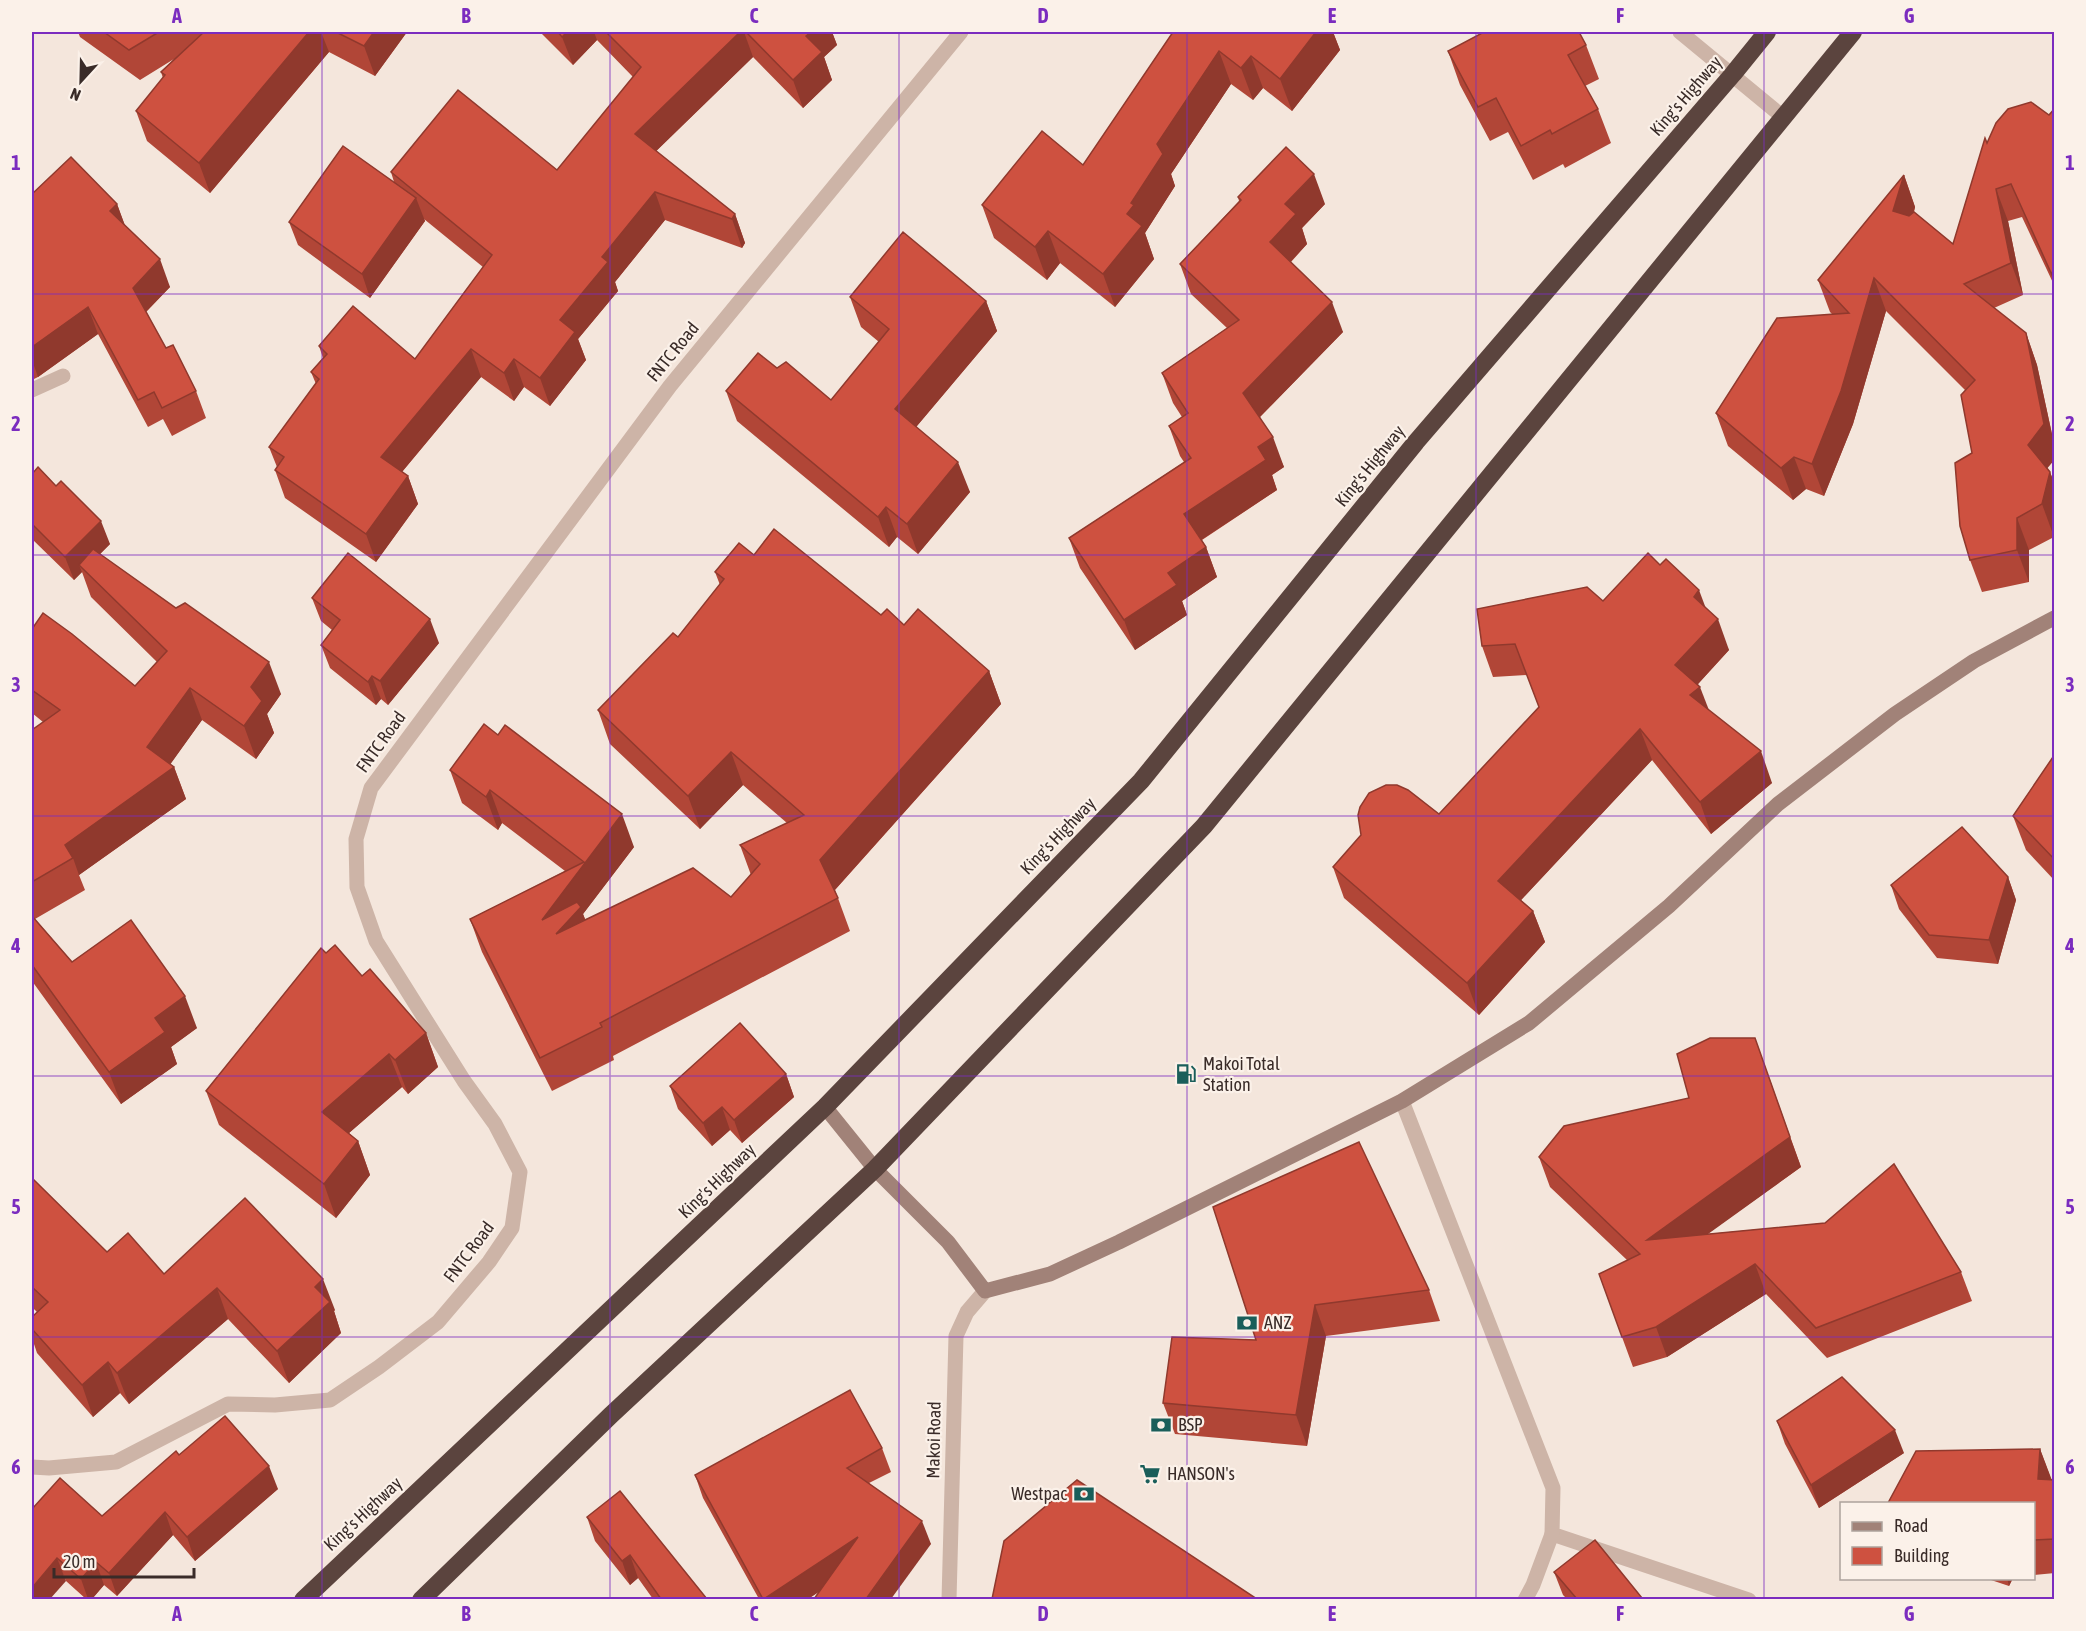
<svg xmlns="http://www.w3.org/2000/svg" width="2086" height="1631" viewBox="0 0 2086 1631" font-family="'Asap Condensed',sans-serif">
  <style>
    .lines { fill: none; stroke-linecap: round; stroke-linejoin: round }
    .street { stroke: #cdb4a7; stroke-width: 15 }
    .secondary { stroke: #a18278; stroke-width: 15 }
    .highway { stroke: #5b443e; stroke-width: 18 }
    .wall { fill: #b14637 }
    .shaded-wall { fill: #90392d }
    .building { fill: #ce5140; stroke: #90392d; stroke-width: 1.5 }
    .grid { fill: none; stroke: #7b2cbf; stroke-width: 1.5; stroke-opacity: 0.55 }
    .labels { text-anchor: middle; stroke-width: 4.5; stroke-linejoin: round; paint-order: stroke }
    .street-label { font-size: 18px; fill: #392b28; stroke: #fbf1e9 }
    .poi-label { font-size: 18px; fill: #392b28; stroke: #fbf1e9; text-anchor: start }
    .neatline { fill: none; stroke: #7b2cbf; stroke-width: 2 }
    .grid-label { font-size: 20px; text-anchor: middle; font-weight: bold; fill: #7b2cbf }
  </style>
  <rect width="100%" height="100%" fill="#f4e6dc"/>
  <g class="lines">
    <g class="street">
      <polyline points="1680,32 1783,117"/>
      <polyline points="32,390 63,376"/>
      <polyline points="1402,1101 1553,1488 1552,1534 1749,1600"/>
      <polyline points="32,1467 49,1468 116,1462 228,1404 275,1405 330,1400 379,1367 438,1322 489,1262 512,1228 520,1172 495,1124 464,1081 376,941 357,887 356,839 371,788 670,386 961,32"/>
      <polyline points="949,1600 956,1336 967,1312 985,1291"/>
      <polyline points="1525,1600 1533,1585 1552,1534"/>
    </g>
    <polyline class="secondary" points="825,1107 875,1169 948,1242 985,1291 1050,1274 1119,1242 1402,1101 1529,1023 1669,906 1778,804 1895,714 1974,661 2054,618"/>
    <g class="highway">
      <polyline points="303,1600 825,1107 1141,781 1416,442 1733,74 1767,32"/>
      <polyline points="421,1600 611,1415 875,1169 1204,826 1853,32"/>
    </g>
  </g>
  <g class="wall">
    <polygon points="78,32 407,32 375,76 329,52 210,193 147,141 136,111 163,78 161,72 174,59 140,80 80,37"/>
    <polygon points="540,32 832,32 837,45 824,57 832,80 803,108 753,57 656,151 735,214 745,243 742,248 665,220 615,282 618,291 578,339 586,360 550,406 524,387 514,401 481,377 402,472 408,476 418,504 376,562 285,498 275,470 277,467 269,447 316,384 311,372 323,358 319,346 415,359 483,267 424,219 425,221 370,298 298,245 289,222 394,182 391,172 557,170 633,77 597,40 573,65"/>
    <polygon points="1173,32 1333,32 1340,50 1292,111 1263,88 1253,100 1231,84 1171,174 1175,186 1145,233 1154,259 1115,307 1060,263 1047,280 994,238 982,205 1083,165"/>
    <polygon points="1586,45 1599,79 1585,86 1598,109 1611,143 1565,168 1563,164 1533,180 1508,132 1490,141 1460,85 1448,51"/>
    <polygon points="2055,108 2055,287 2022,217 2008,221 2023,295 1994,308 2026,333 2037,365 2055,448 2055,459 2047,468 2050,472 2055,485 2055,535 2054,537 2029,550 2029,582 1982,592 1970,560 1972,453 1965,390 1886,311 1853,424 1824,496 1806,489 1793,500 1728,446 1716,413 1832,314 1830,312 1818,280 1904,175 1915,207 1914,212 1953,244 1987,142 2049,115"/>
    <polygon points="32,194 117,204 125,226 170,287 146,312 166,348 196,391 206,418 172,436 163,419 148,427 98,334 38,377 32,380"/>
    <polygon points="1238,197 1325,204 1302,228 1307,244 1291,262 1343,332 1260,417 1284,467 1272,475 1277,490 1202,540 1206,547 1217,577 1182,601 1187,615 1135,650 1080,568 1069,538 1184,462 1180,456 1169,426 1182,417 1173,403 1162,373 1227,328 1191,294 1180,264 1239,201"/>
    <polygon points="850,297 986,301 997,331 916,427 970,492 918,554 897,537 889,547 737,421 726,391 831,400 879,342 861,327"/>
    <polygon points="32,474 110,544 100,554 281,694 267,714 274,733 256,759 202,720 170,764 174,767 186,799 79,875 85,890 35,919 72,962 197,1028 171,1047 177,1064 121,1104 32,981 32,730 43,722 32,713 32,629 135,686 157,662 91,597 82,572 74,580 32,539"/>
    <polygon points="754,555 904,625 989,671 1001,704 835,890 850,931 613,1056 614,1060 552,1091 482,952 470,919 565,871 502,823 498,830 462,803 450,770 634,847 583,914 585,919 731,897 751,875 740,845 787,823 743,785 700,829 610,744 598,710 678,637 720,585 715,572"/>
    <polygon points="312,598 439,643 388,705 381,699 376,705 330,668 321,645 332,630 321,621"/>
    <polygon points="1603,601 1705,607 1729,650 1698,684 1708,710 1772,783 1711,834 1652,760 1521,900 1533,911 1545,942 1479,1015 1344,898 1333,867 1439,814 1539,707 1527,675 1493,677 1482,646"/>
    <polygon points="2055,754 2055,881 2026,850 2013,816"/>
    <polygon points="2008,877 2016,900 1998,964 1937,958 1899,909 1891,885"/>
    <polygon points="326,953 362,976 426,1033 438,1067 408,1094 402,1087 349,1133 358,1141 370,1175 336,1218 219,1125 206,1091"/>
    <polygon points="1755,1038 1801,1167 1707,1234 1825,1223 1961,1272 1972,1301 1827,1358 1766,1294 1667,1357 1633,1367 1622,1337 1627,1260 1550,1187 1539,1157 1689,1098"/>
    <polygon points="786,1074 794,1097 742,1143 730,1130 712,1146 678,1109 670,1086"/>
    <polygon points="32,1178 107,1252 164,1274 335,1310 334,1311 341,1333 289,1383 228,1319 129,1404 120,1393 93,1417 37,1353 32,1338 32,1317 37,1312 32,1307"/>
    <polygon points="1213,1207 1429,1290 1440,1321 1326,1336 1307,1446 1175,1434 1163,1403 1256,1340"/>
    <polygon points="1777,1421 1904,1453 1819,1508 1785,1444"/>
    <polygon points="882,1448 891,1472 869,1483 931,1544 820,1591 808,1599 759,1599 703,1498 695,1475"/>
    <polygon points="2040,1449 2051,1479 2055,1480 2055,1573 2034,1575 2034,1503"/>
    <polygon points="179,1455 278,1489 195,1561 173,1535 117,1596 104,1585 92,1599 86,1599 66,1581 32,1509 102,1516"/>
    <polygon points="587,1517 707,1599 653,1599 638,1578 630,1585 595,1541"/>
    <polygon points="1554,1572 1642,1599 1567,1599 1563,1595"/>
    <polygon points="1985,1578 2013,1578 2009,1586"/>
  </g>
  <g class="shaded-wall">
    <polygon points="309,32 321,32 329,52 210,193 199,163"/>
    <polygon points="374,32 407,32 375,76 364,46"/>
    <polygon points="567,32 594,32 597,40 573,65 562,37"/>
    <polygon points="740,32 744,32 753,57 645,162 635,134"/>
    <polygon points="811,32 832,32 837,45 824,57 832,80 803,108 793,80 806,36"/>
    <polygon points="1316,32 1333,32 1340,50 1292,111 1280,79"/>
    <polygon points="1219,51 1231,84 1171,174 1175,186 1145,233 1154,259 1115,307 1103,274 1131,203 1157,144"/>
    <polygon points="1251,56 1263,88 1253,100 1241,68"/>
    <polygon points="1314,174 1325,204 1302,228 1307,244 1281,272 1270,242 1285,204"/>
    <polygon points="1904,175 1915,207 1905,243 1893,211"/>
    <polygon points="1996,189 2008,221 2023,295 2011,263"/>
    <polygon points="655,192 665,220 615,282 618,291 578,339 586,360 550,406 540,378 560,320 602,257"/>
    <polygon points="416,198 425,221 370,298 362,274"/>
    <polygon points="117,204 127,231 110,211"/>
    <polygon points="735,214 745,243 742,248 732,219"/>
    <polygon points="1048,231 1060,263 1047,280 1035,247"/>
    <polygon points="2055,256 2055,282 2052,275"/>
    <polygon points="160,259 170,287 143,315 133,288"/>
    <polygon points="1874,278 1886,311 1853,424 1824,496 1812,464"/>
    <polygon points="986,301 997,331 906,439 895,409"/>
    <polygon points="1332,302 1343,332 1254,423 1243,393"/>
    <polygon points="88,307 98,334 38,377 32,360 32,347"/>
    <polygon points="2026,333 2037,365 2055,448 2055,459 2040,477 2028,445"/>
    <polygon points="471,349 481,377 391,485 381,457"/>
    <polygon points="514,359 524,387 514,401 504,373"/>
    <polygon points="1273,437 1284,467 1272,475 1277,490 1195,544 1184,514 1258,447"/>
    <polygon points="1794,457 1806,489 1793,500 1781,468"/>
    <polygon points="958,462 970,492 918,554 907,524"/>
    <polygon points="2050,472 2055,485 2054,537 2042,504"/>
    <polygon points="408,476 418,504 376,562 366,534"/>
    <polygon points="886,507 897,537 889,547 878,517"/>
    <polygon points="2017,518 2029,550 2029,582 2017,550"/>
    <polygon points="101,521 110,544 84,570 79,565 82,572 74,580 65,557"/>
    <polygon points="1206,547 1217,577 1182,601 1187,615 1135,650 1124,620 1168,573"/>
    <polygon points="1699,590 1711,622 1694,597"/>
    <polygon points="430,619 439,643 388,705 380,681"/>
    <polygon points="1718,619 1729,650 1687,696 1675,665"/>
    <polygon points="269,662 281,694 267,714 274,733 256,759 244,726 251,687"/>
    <polygon points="989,671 1001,704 832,893 820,860"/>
    <polygon points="372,676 381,699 376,705 368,682"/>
    <polygon points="1700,687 1712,718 1690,695"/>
    <polygon points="190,688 202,720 162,776 174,767 186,799 79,875 73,858 65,845 147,747"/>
    <polygon points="1640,729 1652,760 1510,912 1498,881"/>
    <polygon points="1761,751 1772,783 1711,834 1700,802"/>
    <polygon points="731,752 743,785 700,829 688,796"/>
    <polygon points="490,790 502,823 498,830 486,797"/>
    <polygon points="622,814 634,847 583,914 593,940 568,967 542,920"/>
    <polygon points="2008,877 2016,900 1998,964 1989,940"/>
    <polygon points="1533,911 1545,942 1479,1015 1467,983"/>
    <polygon points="185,996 197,1028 171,1047 177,1064 121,1104 109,1072 155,1018"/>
    <polygon points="426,1033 438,1067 408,1094 395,1060"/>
    <polygon points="389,1054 402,1087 334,1146 322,1112"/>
    <polygon points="786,1074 794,1097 742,1143 734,1120"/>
    <polygon points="722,1107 730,1130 712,1146 703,1123"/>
    <polygon points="1790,1137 1801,1167 1658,1270 1647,1240"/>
    <polygon points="358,1141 370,1175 336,1218 324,1184"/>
    <polygon points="1755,1264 1766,1294 1667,1357 1656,1327"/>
    <polygon points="323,1279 335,1310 334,1311 341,1333 289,1383 277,1351 315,1287"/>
    <polygon points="217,1288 228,1319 129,1404 117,1373"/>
    <polygon points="1315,1305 1326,1336 1307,1446 1296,1415"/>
    <polygon points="108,1362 120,1393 93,1417 82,1385"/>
    <polygon points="1895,1430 1904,1453 1819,1508 1811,1485"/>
    <polygon points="2040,1449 2053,1483 2038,1479"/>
    <polygon points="269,1466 278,1489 195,1561 187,1537"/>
    <polygon points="165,1512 173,1535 117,1596 109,1573"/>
    <polygon points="922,1521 931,1544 891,1599 866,1599"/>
    <polygon points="858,1537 867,1560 808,1599 764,1599"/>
    <polygon points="630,1555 638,1578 630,1585 622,1561"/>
    <polygon points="57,1558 66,1581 50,1599 32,1599 32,1588"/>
    <polygon points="96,1562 104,1585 92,1599 88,1599 81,1579"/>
    <polygon points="2007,1578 2013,1578 2009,1586"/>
  </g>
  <g class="building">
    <polygon points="104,32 159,32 129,50"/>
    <polygon points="204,32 309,32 199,163 136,111 165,75 161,72"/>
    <polygon points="336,32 374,32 364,46"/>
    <polygon points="558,32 567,32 562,37"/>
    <polygon points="606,32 740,32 635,134 735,214 732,219 655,192 602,257 608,262 560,320 575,332 540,378 514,359 504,373 471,349 381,457 408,476 366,534 275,470 284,457 269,447 319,379 311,372 327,354 319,346 353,306 415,359 492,255 391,172 458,90 557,170 641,67"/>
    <polygon points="746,32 811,32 806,36 822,52 793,80"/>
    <polygon points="1173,32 1316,32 1280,79 1251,56 1241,68 1219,51 1157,144 1163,154 1131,203 1134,205 1127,214 1142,226 1103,274 1048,231 1035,247 982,205 1042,131 1083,165"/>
    <polygon points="1484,32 1579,32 1586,45 1568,55 1598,109 1552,134 1550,130 1521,146 1496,98 1478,107 1448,51"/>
    <polygon points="2031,102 2049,115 2055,108 2055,256 2052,275 2011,184 1996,189 2011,263 1964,284 2026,333 2044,424 2028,445 2050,472 2042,504 2017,518 2017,550 1970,560 1960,526 1955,463 1972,453 1961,395 1975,380 1874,278 1841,391 1812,464 1794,457 1781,468 1716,413 1777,318 1849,313 1818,280 1904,175 1893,211 1909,216 1914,212 1953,244 1985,138 1987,143 1996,123 2008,109"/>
    <polygon points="343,146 416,198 362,274 289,222"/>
    <polygon points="1286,147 1314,174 1285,204 1296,214 1270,242 1332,302 1243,393 1273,437 1258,447 1266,460 1184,514 1206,547 1168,573 1177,585 1124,620 1069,538 1191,458 1169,426 1188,413 1162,373 1239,320 1180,264 1241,200 1238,197"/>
    <polygon points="71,157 117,204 110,211 160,259 133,288 166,348 173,345 196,391 162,408 154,392 138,400 88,307 32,347 32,194"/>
    <polygon points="903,232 986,301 895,409 958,462 907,524 886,507 878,517 726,391 758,353 777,368 786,362 831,400 889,329 850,297"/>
    <polygon points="38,467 56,486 61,481 101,521 65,557 32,524 32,474"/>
    <polygon points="774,529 881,615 887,609 904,625 918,609 989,671 820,860 838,898 600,1023 602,1027 540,1058 470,919 584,862 490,790 486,797 450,770 484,724 498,735 505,725 622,814 542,920 577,902 581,907 556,934 693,868 731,897 760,864 740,845 804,815 731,752 688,796 598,710 673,633 678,637 724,579 715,572 739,543 754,555"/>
    <polygon points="93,549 176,608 185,603 269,662 251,687 262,701 244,726 190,688 147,747 174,767 65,845 73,858 32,882 32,730 60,710 32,690 32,629 43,613 72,634 135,686 167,651 79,565"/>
    <polygon points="348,553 430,619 380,681 372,676 368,682 321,645 340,620 312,598"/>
    <polygon points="1648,553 1660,565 1666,559 1699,590 1694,597 1718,619 1675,665 1700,687 1690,695 1761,751 1700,802 1640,729 1498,881 1533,911 1467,983 1333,867 1361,835 1358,815 1360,807 1369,793 1386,785 1397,785 1408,790 1439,814 1539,707 1515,644 1482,646 1477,609 1587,587 1603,601"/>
    <polygon points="2055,754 2055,860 2013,816"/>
    <polygon points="1962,827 2008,877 1989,940 1929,935 1891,885"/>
    <polygon points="32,916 72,962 131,920 185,996 155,1018 165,1032 109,1072 32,965"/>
    <polygon points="335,945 362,976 370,969 426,1033 395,1060 389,1054 322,1112 358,1141 324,1184 206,1091 321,948 326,953"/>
    <polygon points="740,1023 786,1074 734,1120 722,1107 703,1123 670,1086"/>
    <polygon points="1710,1038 1755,1038 1790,1137 1647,1240 1825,1223 1894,1164 1961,1272 1816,1328 1755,1264 1656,1327 1622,1337 1599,1274 1640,1254 1539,1157 1564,1126 1689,1098 1677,1054"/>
    <polygon points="1359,1142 1429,1290 1315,1305 1296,1415 1163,1403 1172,1337 1256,1340 1213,1207"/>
    <polygon points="32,1178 107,1252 128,1233 164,1274 245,1198 323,1279 315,1287 330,1302 277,1351 217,1288 117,1373 108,1362 82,1385 32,1329 32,1317 48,1302 32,1287"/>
    <polygon points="1842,1377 1895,1430 1811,1485 1777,1421"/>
    <polygon points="850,1390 882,1448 847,1468 922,1521 866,1599 814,1599 858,1537 764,1599 763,1599 695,1475"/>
    <polygon points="225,1416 269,1466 187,1537 165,1512 109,1573 96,1562 81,1579 57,1558 32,1588 32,1509 60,1478 102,1516 176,1451 179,1455"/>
    <polygon points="2040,1449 2038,1479 2055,1480 2055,1539 2034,1540 2034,1503 1888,1503 1916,1451"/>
    <polygon points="1077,1480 1257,1599 992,1599 1004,1541"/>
    <polygon points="620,1491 707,1599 661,1599 630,1555 622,1561 587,1517"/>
    <polygon points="1595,1540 1642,1598 1640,1599 1577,1599 1554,1572"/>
  </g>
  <path class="grid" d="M322,32v1568M610,32v1568M899,32v1568M1187,32v1568M1476,32v1568M1764,32v1568M32,294h2022M32,555h2022M32,816h2022M32,1076h2022M32,1337h2022"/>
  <defs>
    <g id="fuel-bare" transform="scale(1.62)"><path d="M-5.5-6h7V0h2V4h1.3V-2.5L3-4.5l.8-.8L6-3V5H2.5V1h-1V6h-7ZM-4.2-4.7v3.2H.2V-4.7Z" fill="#1a5e5a" stroke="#fbf1e9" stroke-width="2.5" paint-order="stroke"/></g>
    <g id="bank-bare" transform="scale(1.62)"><path d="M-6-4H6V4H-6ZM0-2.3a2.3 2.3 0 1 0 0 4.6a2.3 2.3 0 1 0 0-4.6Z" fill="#1a5e5a" stroke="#fbf1e9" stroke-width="2.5" paint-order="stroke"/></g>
    <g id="supermarket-bare" transform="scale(1.62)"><path d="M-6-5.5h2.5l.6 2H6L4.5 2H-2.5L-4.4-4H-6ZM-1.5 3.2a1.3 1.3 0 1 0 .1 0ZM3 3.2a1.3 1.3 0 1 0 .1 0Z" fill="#1a5e5a" stroke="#fbf1e9" stroke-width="2.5" paint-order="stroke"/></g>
  </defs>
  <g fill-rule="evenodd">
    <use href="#fuel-bare" x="1186" y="1074"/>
    <use href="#bank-bare" x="1247" y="1323"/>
    <use href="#bank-bare" x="1161" y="1425"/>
    <use href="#supermarket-bare" x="1150" y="1474"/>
    <use href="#bank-bare" x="1084" y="1494"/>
  </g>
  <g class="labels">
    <g class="street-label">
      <text transform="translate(1686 96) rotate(-49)" y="6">King's Highway</text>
      <text transform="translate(673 352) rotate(-51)" y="6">FNTC Road</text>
      <text transform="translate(1370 466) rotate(-51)" y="6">King's Highway</text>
      <text transform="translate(381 742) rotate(-54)" y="6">FNTC Road</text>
      <text transform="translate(1058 836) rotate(-46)" y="6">King's Highway</text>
      <text transform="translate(717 1181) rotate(-44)" y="6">King's Highway</text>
      <text transform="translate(469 1252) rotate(-53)" y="6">FNTC Road</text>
      <text transform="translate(934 1440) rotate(-89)" y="6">Makoi Road</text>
      <text transform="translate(363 1514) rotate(-43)" y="6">King's Highway</text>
    </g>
    <g class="poi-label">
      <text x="1203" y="1070">Makoi Total<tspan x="1203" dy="21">Station</tspan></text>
      <text x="1264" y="1329">ANZ</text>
      <text x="1178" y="1431">BSP</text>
      <text x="1167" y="1480">HANSON's</text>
      <text x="1067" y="1500" text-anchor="end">Westpac</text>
    </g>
  </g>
  <rect width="2086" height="1631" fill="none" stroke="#fbf1e9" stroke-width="66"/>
  <rect x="1840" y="1502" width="195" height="78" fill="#fbf1e9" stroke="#ada29c" stroke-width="1.5"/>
  <rect x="1852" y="1522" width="30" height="9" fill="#a18278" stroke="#ada29c" stroke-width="1.5"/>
  <text x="1894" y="1532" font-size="18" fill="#392b28">Road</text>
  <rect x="1852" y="1547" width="30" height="18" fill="#ce5140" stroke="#ada29c" stroke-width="1.5"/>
  <text x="1894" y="1562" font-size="18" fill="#392b28">Building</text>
  <g transform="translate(81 81) rotate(202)" stroke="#fbf1e9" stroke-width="4.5" paint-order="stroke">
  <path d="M0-4.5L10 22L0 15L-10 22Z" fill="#392b28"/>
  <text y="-9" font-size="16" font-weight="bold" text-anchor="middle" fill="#392b28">N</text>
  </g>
  <path d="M54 1568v9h140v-9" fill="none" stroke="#392b28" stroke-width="3"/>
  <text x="63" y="1568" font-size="18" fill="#392b28" stroke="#fbf1e9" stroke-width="4.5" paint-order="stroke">20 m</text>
  <rect x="33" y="33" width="2020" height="1565" class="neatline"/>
  <g class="grid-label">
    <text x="177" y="23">A</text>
    <text x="466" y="23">B</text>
    <text x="754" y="23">C</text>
    <text x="1043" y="23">D</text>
    <text x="1332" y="23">E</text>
    <text x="1620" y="23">F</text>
    <text x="1909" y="23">G</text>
    <text x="16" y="170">1</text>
    <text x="2070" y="170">1</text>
    <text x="16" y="431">2</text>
    <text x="2070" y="431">2</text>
    <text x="16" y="692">3</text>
    <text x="2070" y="692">3</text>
    <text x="16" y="953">4</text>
    <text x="2070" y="953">4</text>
    <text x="16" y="1214">5</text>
    <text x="2070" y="1214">5</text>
    <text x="16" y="1474">6</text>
    <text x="2070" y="1474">6</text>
    <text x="177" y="1621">A</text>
    <text x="466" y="1621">B</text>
    <text x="754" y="1621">C</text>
    <text x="1043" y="1621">D</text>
    <text x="1332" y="1621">E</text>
    <text x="1620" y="1621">F</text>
    <text x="1909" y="1621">G</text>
  </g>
</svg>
